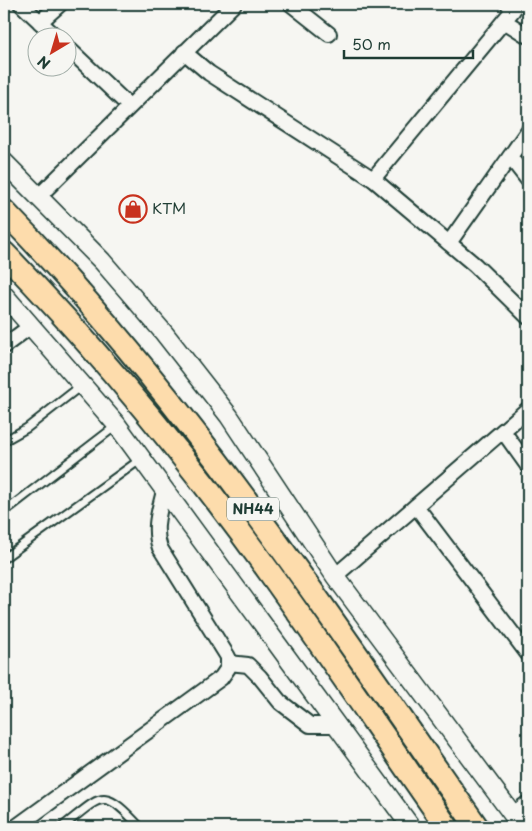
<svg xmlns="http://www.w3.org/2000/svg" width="532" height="831" viewBox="0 0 532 831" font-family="'Playpen Sans',sans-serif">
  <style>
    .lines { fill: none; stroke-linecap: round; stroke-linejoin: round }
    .service-casing { stroke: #1f3d34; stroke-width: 11 }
    .minor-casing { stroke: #1f3d34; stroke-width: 18 }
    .tertiary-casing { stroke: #1f3d34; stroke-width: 21 }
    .trunk-casing { stroke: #1f3d34; stroke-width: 26 }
    .service { stroke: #f6f6f2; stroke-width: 7 }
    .minor { stroke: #f6f6f2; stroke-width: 14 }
    .tertiary { stroke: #f6f6f2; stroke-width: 18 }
    .trunk { stroke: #fddcac; stroke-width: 22 }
    .labels { text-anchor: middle; stroke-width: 4.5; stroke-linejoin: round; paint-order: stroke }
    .shield { fill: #f6f6f2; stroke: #60746d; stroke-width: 1 }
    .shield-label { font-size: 14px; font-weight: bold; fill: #1f3d34 }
    .poi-label { font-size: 15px; fill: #1f3d34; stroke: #f6f6f2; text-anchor: start }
  </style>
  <rect width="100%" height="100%" fill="#f6f6f2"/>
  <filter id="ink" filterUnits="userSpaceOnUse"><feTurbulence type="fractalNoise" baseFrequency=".02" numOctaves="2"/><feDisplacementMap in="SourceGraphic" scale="10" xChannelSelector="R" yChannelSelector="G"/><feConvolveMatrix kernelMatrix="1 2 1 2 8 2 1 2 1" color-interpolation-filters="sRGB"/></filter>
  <g filter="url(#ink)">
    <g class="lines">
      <g class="service-casing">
        <g id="service">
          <polyline points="4,441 27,428 82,385"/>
          <polyline points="4,512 117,425"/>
          <polyline points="4,558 141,459"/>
          <path d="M62,827c41,-32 40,-41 78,0"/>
        </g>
      </g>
      <g class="minor-casing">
        <g id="minor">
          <polyline points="21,4 57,38"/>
          <polyline points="291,4 329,34"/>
          <polyline points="504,21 528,36"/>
          <polyline points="40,22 60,4"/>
          <polyline points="68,48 129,106"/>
          <polyline points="184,52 209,73 373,179 475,265 528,317"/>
          <polyline points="510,157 528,180"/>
          <polyline points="373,179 513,10 508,4"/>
          <polyline points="39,196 234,4"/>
          <polyline points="449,243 528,131"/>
          <polyline points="4,346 31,326"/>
          <polyline points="503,431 528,466"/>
          <polyline points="416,506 528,654"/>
          <polyline points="335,576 528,409"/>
          <polyline points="229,663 248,665 260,677 280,702 310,725 335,725"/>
          <polyline points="513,814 528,803"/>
          <path d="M16,827l205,-149 7,-10v-11l-68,-109c-7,-20 -1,-36 4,-57"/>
        </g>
      </g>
      <g class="tertiary-casing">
        <g id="tertiary">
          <polyline points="4,162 102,261 164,333 229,416 335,576 522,827"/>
          <polyline points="4,295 117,425 411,827"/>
        </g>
      </g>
      <g class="trunk-casing">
        <g id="trunk">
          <path d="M4,211c182,186 324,404 473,616"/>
          <path d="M4,253c96,99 185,207 266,320 60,84 118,170 177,254"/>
        </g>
      </g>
      <use href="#service" class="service"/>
      <use href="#minor" class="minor"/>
      <use href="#tertiary" class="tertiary"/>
      <use href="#trunk" class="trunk"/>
    </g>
  </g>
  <defs>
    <g id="shop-ring" transform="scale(1.4375)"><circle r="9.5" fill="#f6f6f2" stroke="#c8321e" stroke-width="1.5"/><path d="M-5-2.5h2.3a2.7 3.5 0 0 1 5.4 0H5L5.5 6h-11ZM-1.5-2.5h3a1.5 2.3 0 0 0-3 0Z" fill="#c8321e"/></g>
  </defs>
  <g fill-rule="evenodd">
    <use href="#shop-ring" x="133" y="209"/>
  </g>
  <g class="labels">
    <rect class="shield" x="227" y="497.5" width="52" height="23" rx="4"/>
    <g class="shield-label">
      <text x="253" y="514">NH44</text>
    </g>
    <g class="poi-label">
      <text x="152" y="214">KTM</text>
    </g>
  </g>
  <rect width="532" height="831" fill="none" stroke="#f6f6f2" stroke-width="20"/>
  <rect x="10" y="10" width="512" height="811" fill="none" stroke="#1f3d34" stroke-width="2" filter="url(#ink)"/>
  <g transform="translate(52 52) rotate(218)"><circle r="24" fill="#f6f6f2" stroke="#a0aca6"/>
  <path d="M0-4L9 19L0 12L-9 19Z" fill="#c8321e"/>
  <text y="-8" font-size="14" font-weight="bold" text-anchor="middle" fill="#1f3d34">N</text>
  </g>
  <path d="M344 50v8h129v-8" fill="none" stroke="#1f3d34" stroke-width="2.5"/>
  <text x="352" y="50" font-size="15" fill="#1f3d34" stroke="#f6f6f2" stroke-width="4" paint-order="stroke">50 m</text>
</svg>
